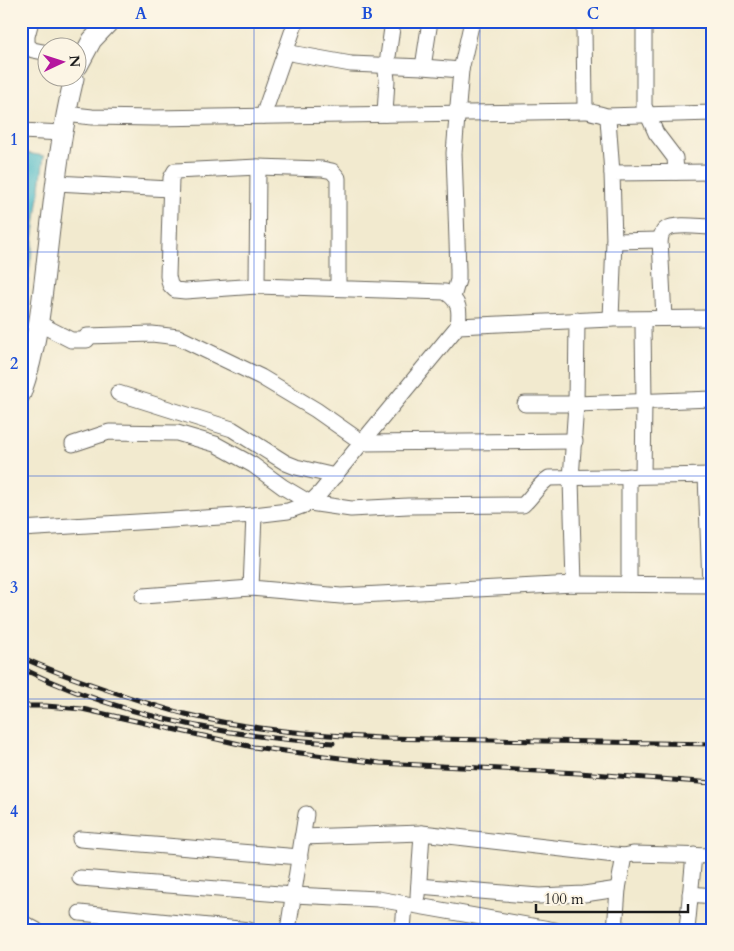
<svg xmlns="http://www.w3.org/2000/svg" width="734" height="951" viewBox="0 0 734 951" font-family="Cardo,serif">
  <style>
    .water { fill: #4dbac7; stroke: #346b72 }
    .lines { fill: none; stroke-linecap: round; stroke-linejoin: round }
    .minor-casing { stroke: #67645b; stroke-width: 17 }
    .major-casing { stroke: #67645b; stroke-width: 21 }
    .minor { stroke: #fff; stroke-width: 15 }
    .major { stroke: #fff; stroke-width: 19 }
    .rail-casing { stroke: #1c1c1c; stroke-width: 5 }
    .rail { stroke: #fcf5e5; stroke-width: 3; stroke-dasharray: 9; stroke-linecap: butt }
    .grid { fill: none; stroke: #1d4ed8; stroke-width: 1; stroke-opacity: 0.55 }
    .neatline { fill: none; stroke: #1d4ed8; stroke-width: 2 }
    .grid-label { font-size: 16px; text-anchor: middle; font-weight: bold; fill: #1d4ed8 }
  </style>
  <rect width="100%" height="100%" fill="#fcf5e5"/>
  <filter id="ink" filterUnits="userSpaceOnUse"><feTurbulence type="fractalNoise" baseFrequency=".02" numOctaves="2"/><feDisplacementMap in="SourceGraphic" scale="10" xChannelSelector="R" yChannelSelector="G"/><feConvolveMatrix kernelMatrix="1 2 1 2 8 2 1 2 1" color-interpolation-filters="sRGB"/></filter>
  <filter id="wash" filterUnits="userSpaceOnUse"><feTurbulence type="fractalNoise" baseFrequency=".0096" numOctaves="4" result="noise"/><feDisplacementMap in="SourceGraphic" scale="20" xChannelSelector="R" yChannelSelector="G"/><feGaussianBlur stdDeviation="1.12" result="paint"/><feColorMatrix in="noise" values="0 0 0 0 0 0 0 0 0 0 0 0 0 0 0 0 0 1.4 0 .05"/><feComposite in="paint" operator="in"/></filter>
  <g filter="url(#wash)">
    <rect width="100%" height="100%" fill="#f2eacf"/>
    <polygon class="water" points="21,152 44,156 21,336"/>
  </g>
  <g filter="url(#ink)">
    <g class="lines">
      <g class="minor-casing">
        <g id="minor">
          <polyline points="31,21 27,36 27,45 33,50 48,53"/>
          <path d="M586,21l-2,7 1,78c5,11 17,4 23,13l4,54"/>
          <polyline points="644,21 644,106 656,133 675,158 676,172"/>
          <polyline points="285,52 351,64 423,67 430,21"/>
          <polyline points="423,67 461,70 472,21"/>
          <polyline points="65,114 92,117 154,118 587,111"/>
          <polyline points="385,114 387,80 386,71 393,21"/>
          <polyline points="263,116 296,21"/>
          <polyline points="606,116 713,113"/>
          <polyline points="21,131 63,133"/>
          <polyline points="56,183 170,189"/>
          <path d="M660,240c1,-4 2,-9 6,-11 10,-6 35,-2 47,-2"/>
          <polyline points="614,241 660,240 664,318"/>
          <polyline points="257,286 258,167"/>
          <path d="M338,288v-110l-6,-7 -10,-2 -64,-2 -83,4 -4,7 -3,98 2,9 5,5 10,1 72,-5 188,6c15,9 15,18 13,34"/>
          <polyline points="453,297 458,280 458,270 454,153 461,70"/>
          <polyline points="611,319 614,241 612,173 713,172"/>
          <polyline points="38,323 71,340 87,340"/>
          <polyline points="643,325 644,402 643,475"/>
          <polyline points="87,336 152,334 178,337 261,377 316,410 363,443 575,441"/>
          <polyline points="118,393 232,429 286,463 296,467 335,476"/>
          <polyline points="525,404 576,404 713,399"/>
          <path d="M73,444l36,-12 68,1 38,11 38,21 30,22 27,16 41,6 57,-3 115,-1c10,-9 15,-20 26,-27l164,-3"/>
          <polyline points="706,475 710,585"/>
          <polyline points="21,529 254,515 288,511 310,503 321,492 458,326 611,319 713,318"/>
          <polyline points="574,584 571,479 576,404 577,320"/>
          <polyline points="629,584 629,476"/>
          <polyline points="251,588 254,515"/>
          <polyline points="143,596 251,588 341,596 574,584 713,585"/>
          <polyline points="302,837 422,833 624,856"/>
          <polyline points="80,839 300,857"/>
          <polyline points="80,878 293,895 378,899 555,930"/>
          <polyline points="419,886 539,896 584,894 618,889"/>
          <polyline points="690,894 713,896"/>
          <polyline points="418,896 422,833"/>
          <polyline points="80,913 249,930"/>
          <polyline points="21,922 36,930"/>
          <polyline points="288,930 306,814"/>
          <polyline points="403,930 405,904"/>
          <polyline points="615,930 618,889 624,856 633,854 713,856"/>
          <polyline points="687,930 694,855"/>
        </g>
      </g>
      <g class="major-casing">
        <g id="major">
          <polyline points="78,66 92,40 110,21"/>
          <path d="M21,394c16,-44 21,-93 26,-139 7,-60 13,-119 27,-177"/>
        </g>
      </g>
      <use href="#minor" class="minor"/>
      <use href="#major" class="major"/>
      <g class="rail-casing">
        <g id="rail">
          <path d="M21,657c26,12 54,22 81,31 29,10 58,20 87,27 62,15 128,20 192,23l332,6"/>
          <path d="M21,668c96,47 206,69 312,75"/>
          <polyline points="21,706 46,706 82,709 253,747 380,763 579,773 713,783"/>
        </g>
      </g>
      <use href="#rail" class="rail"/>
    </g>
  </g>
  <path class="grid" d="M254,21v909M480,21v909M21,252h692M21,476h692M21,699h692"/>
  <rect width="734" height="951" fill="none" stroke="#fcf5e5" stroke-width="55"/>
  <g transform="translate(62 62) rotate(86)"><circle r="24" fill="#fcf5e5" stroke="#a29e95"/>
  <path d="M0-4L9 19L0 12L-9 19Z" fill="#b5179e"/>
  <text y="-8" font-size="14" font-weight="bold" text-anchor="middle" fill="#1c1c1c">N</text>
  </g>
  <path d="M536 904v8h152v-8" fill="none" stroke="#1c1c1c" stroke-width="2.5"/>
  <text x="544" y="904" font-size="15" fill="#1c1c1c" stroke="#fcf5e5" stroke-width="4" paint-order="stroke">100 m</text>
  <rect x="28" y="28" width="678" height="896" class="neatline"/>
  <g class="grid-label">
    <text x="141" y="19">A</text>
    <text x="367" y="19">B</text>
    <text x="593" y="19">C</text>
    <text x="14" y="145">1</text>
    <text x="14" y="369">2</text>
    <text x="14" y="593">3</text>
    <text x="14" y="817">4</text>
  </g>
</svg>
